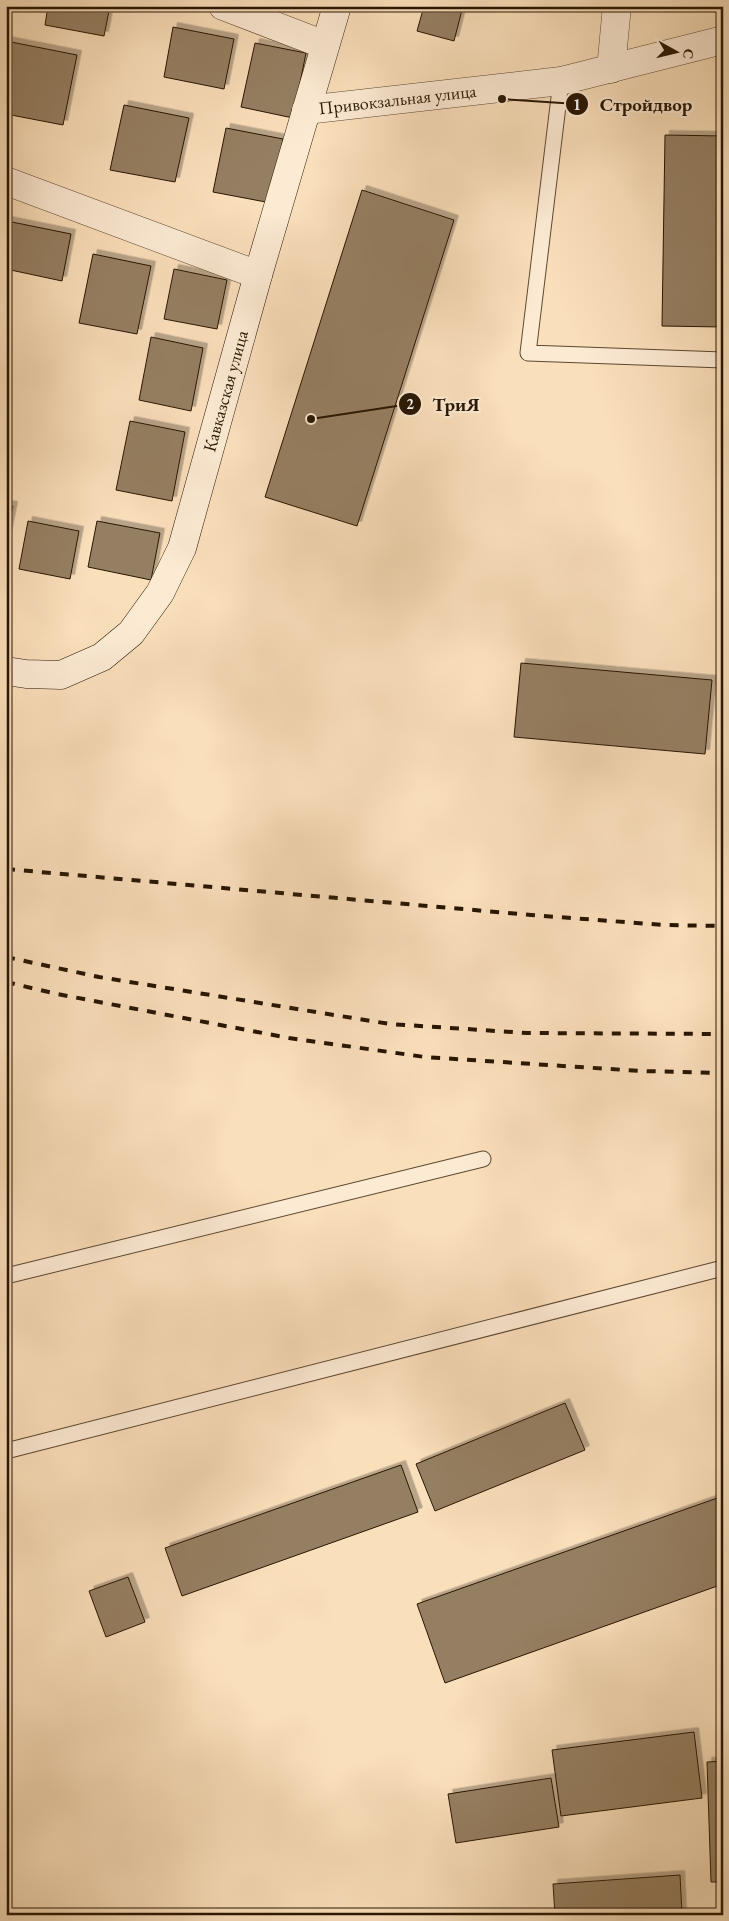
<svg xmlns="http://www.w3.org/2000/svg" width="729" height="1921" viewBox="0 0 729 1921" font-family="'EB Garamond',serif">
  <style>
    .building { fill: #957f62; stroke: #281602; filter: url(#shadow) }
    .lines { fill: none; stroke-linecap: round; stroke-linejoin: round }
    .service-casing { stroke: #5c4830; stroke-width: 17 }
    .minor-casing { stroke: #5c4830; stroke-width: 29 }
    .tertiary-casing { stroke: #5c4830; stroke-width: 29 }
    .secondary-casing { stroke: #281602; stroke-width: 29 }
    .service { stroke: #fcead3; stroke-width: 15 }
    .minor { stroke: #fcead3; stroke-width: 28 }
    .tertiary { stroke: #fcead3; stroke-width: 28 }
    .secondary { stroke: #fcead3; stroke-width: 28 }
    .rail { stroke: #281602; stroke-width: 4; stroke-dasharray: 9 9; stroke-linecap: butt }
    .labels { text-anchor: middle; stroke-width: 4; stroke-linejoin: round; paint-order: stroke }
    .street-label { font-size: 18px; fill: #281602; stroke: #fcead3 }
    .leader { fill: none; stroke: #281602; stroke-width: 2 }
    .callout-dot { fill: #281602; stroke: #fcead3; stroke-width: 2 }
    .mark-label { font-size: 15px; text-anchor: middle; font-weight: bold; fill: #fff }
    .callout-label { font-size: 19px; text-anchor: middle; font-weight: bold; fill: #281602; stroke: #fcead3; stroke-width: 4; stroke-linejoin: round; paint-order: stroke }
  </style>
  <defs>
    <filter id="shadow"><feDropShadow dx="4.5" dy="-4.5" stdDeviation="0" flood-color="#0004"/></filter>
  </defs>
  <rect width="100%" height="100%" fill="#fadfbb"/>
  <filter id="stains"><feTurbulence type="fractalNoise" baseFrequency=".004" numOctaves="4"/><feColorMatrix values="0 0 0 0 .2 0 0 0 0 .09 0 0 0 0 .02 0 0 0 .5 -.17"/></filter>
  <radialGradient id="worn" r=".72"><stop offset=".6" stop-color="#630" stop-opacity="0"/><stop offset="1" stop-color="#630" stop-opacity=".3"/></radialGradient>
  <g class="building">
    <polygon points="48,6 110,6 104,36 45,25"/>
    <polygon points="424,6 463,6 454,41 417,31"/>
    <polygon points="173,27 234,39 224,89 164,77"/>
    <polygon points="6,41 77,55 63,125 6,114"/>
    <polygon points="255,43 306,53 293,118 241,107"/>
    <polygon points="124,105 189,118 175,182 110,170"/>
    <polygon points="226,128 283,139 271,203 213,192"/>
    <polygon points="665,135 723,136 723,327 662,326"/>
    <polygon points="362,190 454,220 357,526 265,497"/>
    <polygon points="7,221 71,234 62,281 6,269"/>
    <polygon points="93,254 151,266 137,334 79,323"/>
    <polygon points="174,269 227,280 217,329 164,319"/>
    <polygon points="151,337 203,348 191,411 139,400"/>
    <polygon points="130,421 185,432 172,501 116,490"/>
    <polygon points="6,505 13,506 6,541"/>
    <polygon points="28,521 79,531 70,579 19,569"/>
    <polygon points="97,521 160,533 151,580 88,567"/>
    <polygon points="521,663 712,680 705,754 514,737"/>
    <polygon points="565,1403 585,1450 435,1511 416,1464"/>
    <polygon points="401,1465 418,1512 182,1596 165,1548"/>
    <polygon points="723,1496 723,1584 445,1683 417,1604"/>
    <polygon points="128,1577 145,1622 106,1637 89,1591"/>
    <polygon points="694,1732 702,1798 561,1816 552,1750"/>
    <polygon points="723,1761 723,1882 711,1882 707,1762"/>
    <polygon points="551,1778 559,1827 456,1843 448,1794"/>
    <polygon points="680,1875 682,1913 555,1915 553,1884"/>
  </g>
  <g class="lines">
    <g class="service-casing">
      <g id="service">
        <polyline points="561,81 528,353 723,360"/>
        <polyline points="6,1276 483,1159"/>
        <polyline points="6,1451 723,1268"/>
      </g>
    </g>
    <g class="minor-casing">
      <g id="minor">
        <polyline points="223,6 325,45"/>
        <polyline points="611,69 617,6"/>
      </g>
    </g>
    <g class="tertiary-casing">
      <g id="tertiary">
        <path id="s1" d="M306,110l255,-29 162,-41"/>
        <polyline points="6,181 258,275"/>
      </g>
    </g>
    <g class="secondary-casing">
      <g id="secondary">
        <path id="s2" d="M6,671l20,3 35,1 41,-18 29,-24 29,-40 22,-45 76,-273 79,-269"/>
      </g>
    </g>
    <use href="#service" class="service"/>
    <use href="#minor" class="minor"/>
    <use href="#tertiary" class="tertiary"/>
    <use href="#secondary" class="secondary"/>
    <g class="rail">
      <polyline points="6,869 531,915 664,925 723,926"/>
      <polyline points="6,957 99,977 390,1024 527,1033 723,1034"/>
      <polyline points="6,982 57,994 289,1038 425,1057 641,1071 723,1073"/>
    </g>
  </g>
  <g class="labels">
    <g class="street-label">
      <text dy="6" stroke="none"><textPath href="#s1" startOffset="92">Привокзальная улица</textPath></text>
      <text dy="6" stroke="none"><textPath href="#s2" startOffset="400">Кавказская улица</textPath></text>
    </g>
  </g>
  <path class="leader" d="M502 99L577 104M311 419L410 404"/>
  <g class="callout-dot">
    <circle cx="502" cy="99" r="5"/>
    <circle cx="311" cy="419" r="5"/>
    <circle cx="577" cy="104" r="12"/>
    <circle cx="410" cy="404" r="12"/>
  </g>
  <g class="mark-label">
    <text x="577" y="110">1</text>
    <text x="410" y="409">2</text>
  </g>
  <g class="callout-label">
    <text x="646" y="111">Стройдвор</text>
    <text x="456" y="411">ТриЯ</text>
  </g>
  <rect width="729" height="1921" fill="none" stroke="#fadfbb" stroke-width="25"/>
  <rect x="8" y="8" width="714" height="1906" fill="none" stroke="#281602" stroke-width="2.5"/>
  <rect x="12" y="12" width="704" height="1896" fill="none" stroke="#281602"/>
  <g transform="translate(676 52) rotate(98)" stroke="#fcead3" stroke-width="4" paint-order="stroke">
  <path d="M0-4L9 19L0 12L-9 19Z" fill="#281602"/>
  <text y="-8" font-size="14" font-weight="bold" text-anchor="middle" fill="#281602">С</text>
  </g>
  <rect width="100%" height="100%" filter="url(#stains)"/>
  <rect width="100%" height="100%" fill="url(#worn)"/>
</svg>
